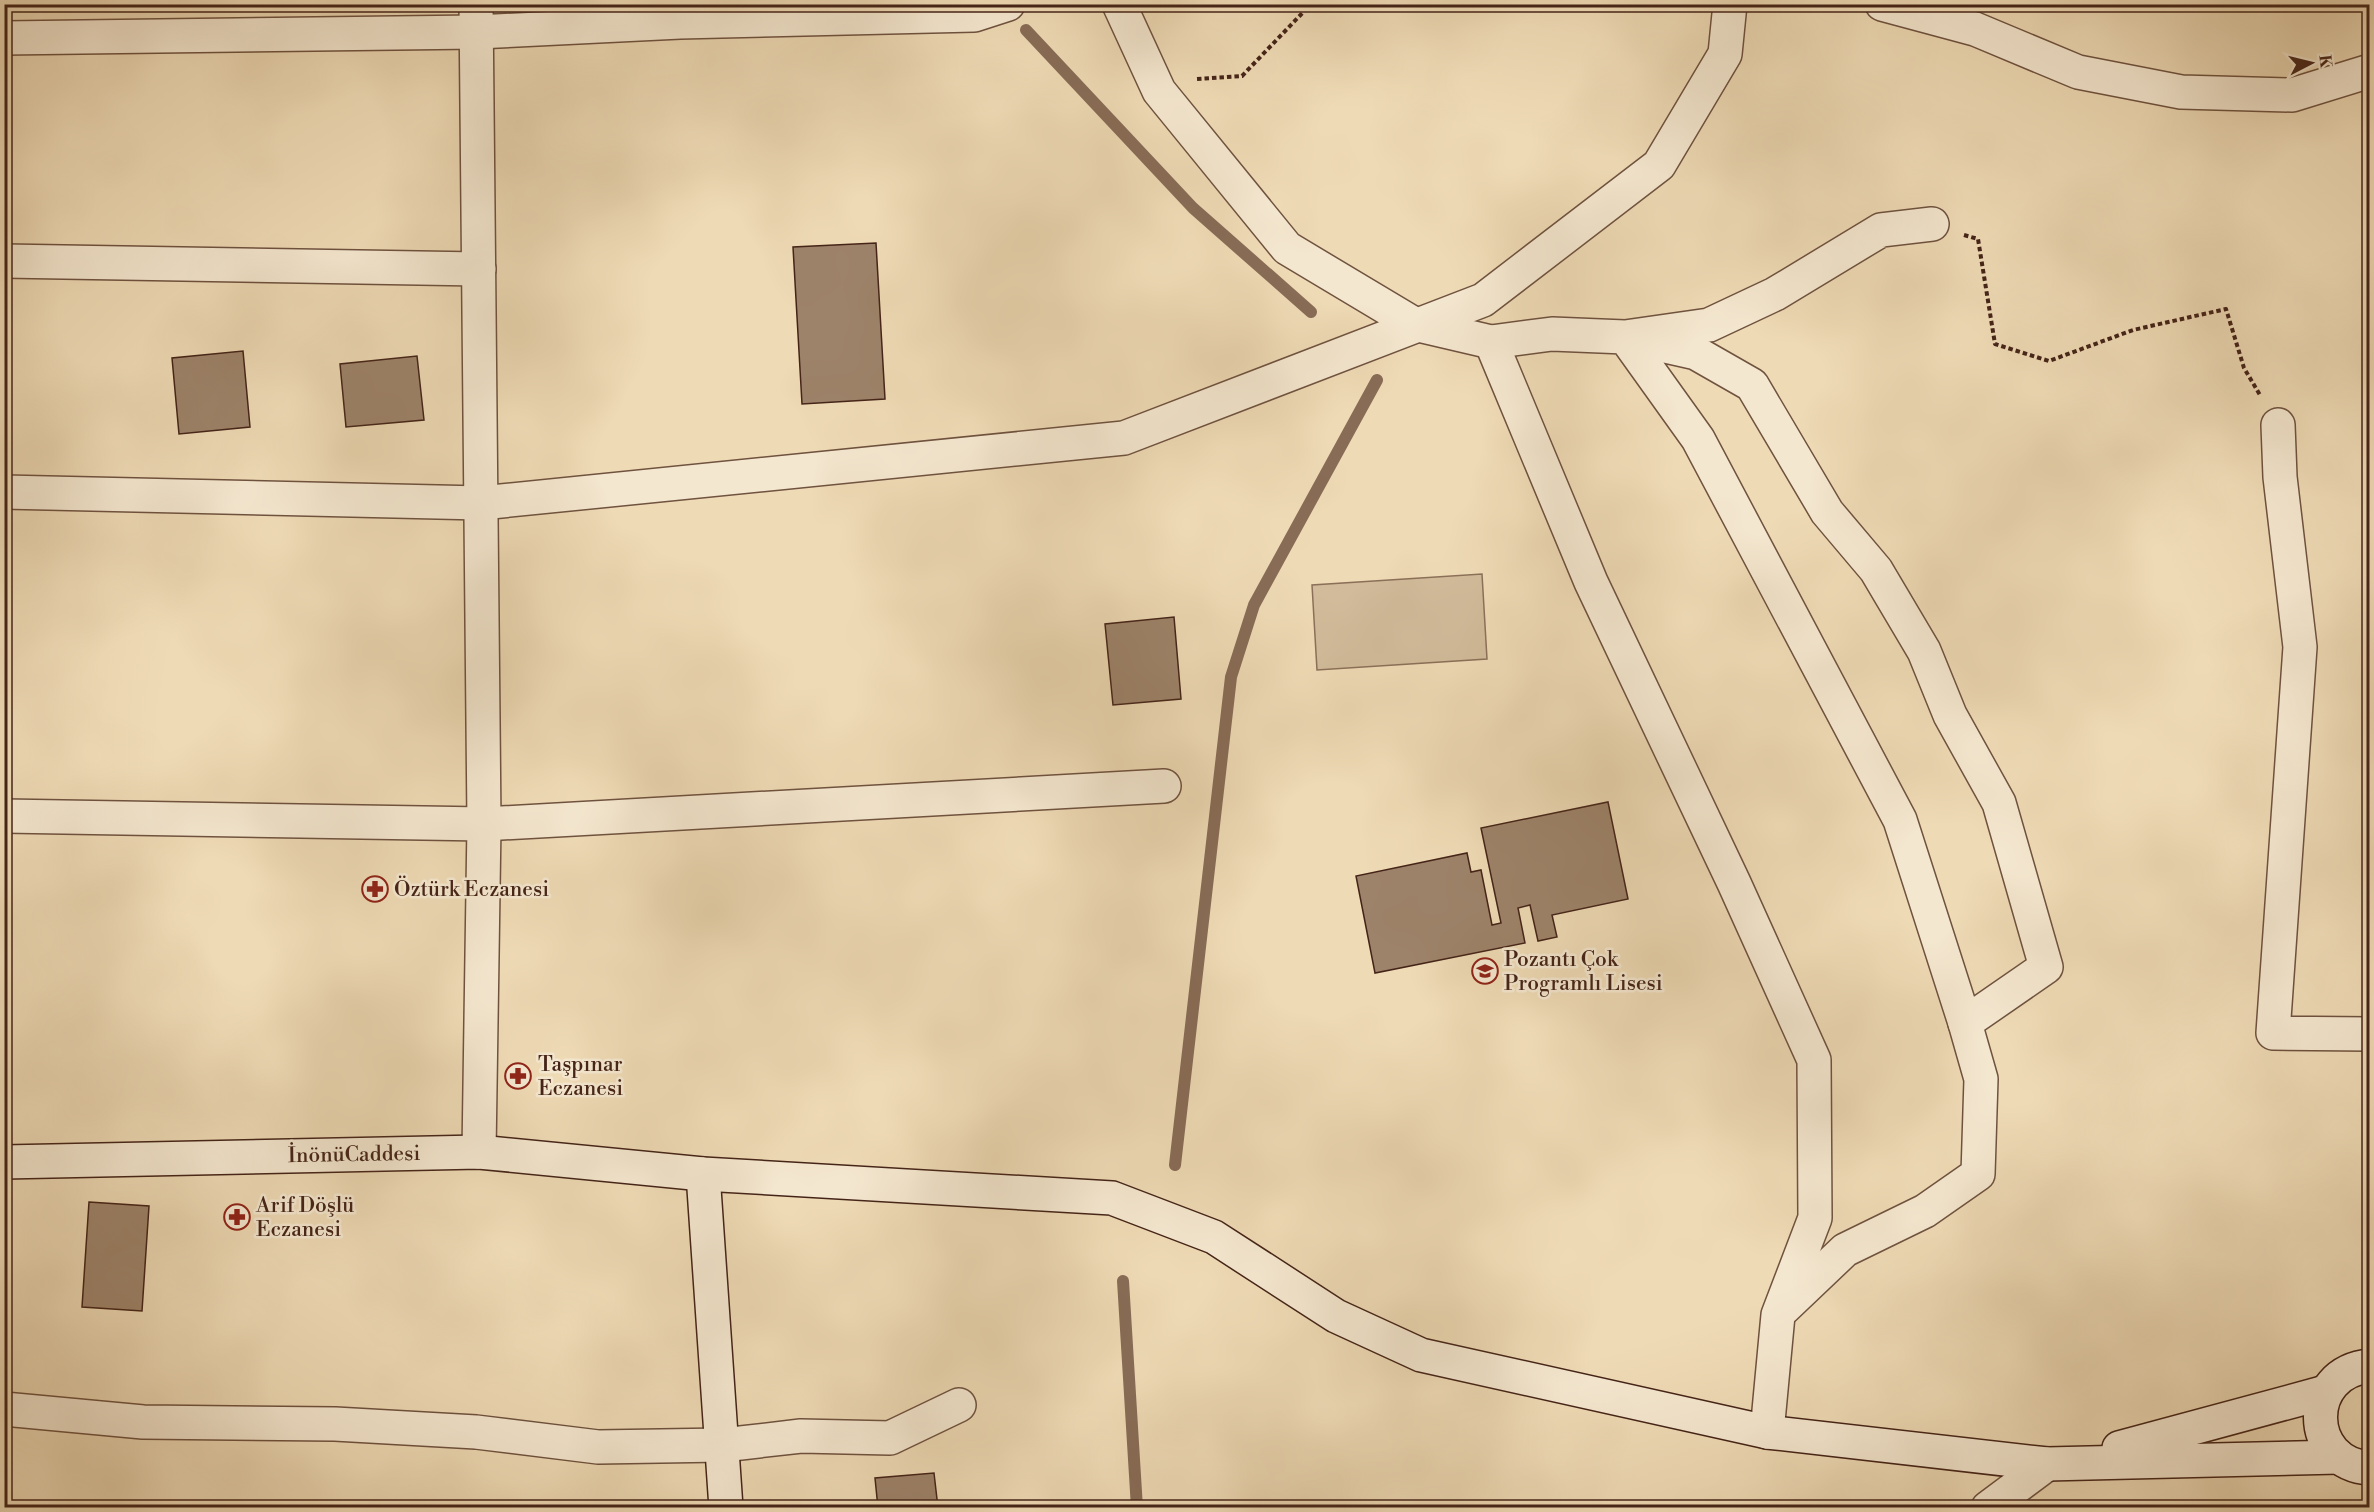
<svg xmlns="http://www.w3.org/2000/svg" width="2374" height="1512" viewBox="0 0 2374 1512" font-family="'Libre Bodoni',serif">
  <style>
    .green { fill: #d1bb9a; stroke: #8b7059; stroke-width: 1.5 }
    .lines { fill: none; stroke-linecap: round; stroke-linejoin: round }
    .stream { stroke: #886c56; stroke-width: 12 }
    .building { fill: #9d836a; stroke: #452418; stroke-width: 1.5 }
    .street-casing { stroke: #6f523f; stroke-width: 36 }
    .secondary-casing { stroke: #452418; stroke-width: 36 }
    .path { stroke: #452418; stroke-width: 4; stroke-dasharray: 4.5 3; stroke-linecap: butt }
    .street { stroke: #f4e7cf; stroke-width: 33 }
    .secondary { stroke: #f4e7cf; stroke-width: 33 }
    .labels { text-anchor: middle; stroke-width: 5; stroke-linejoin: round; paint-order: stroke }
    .poi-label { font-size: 21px; fill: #452418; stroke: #f4e7cf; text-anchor: start }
    .street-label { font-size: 21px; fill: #452418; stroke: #f4e7cf }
  </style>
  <rect width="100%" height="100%" fill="#eedab5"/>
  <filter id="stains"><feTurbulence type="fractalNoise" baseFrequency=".00333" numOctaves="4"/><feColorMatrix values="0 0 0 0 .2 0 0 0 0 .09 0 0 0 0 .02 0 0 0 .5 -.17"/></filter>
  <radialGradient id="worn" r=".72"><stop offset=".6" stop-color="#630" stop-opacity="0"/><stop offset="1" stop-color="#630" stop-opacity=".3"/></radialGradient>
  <polygon class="green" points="1482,574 1487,659 1317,670 1312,585"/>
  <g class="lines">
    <g class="stream">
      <polyline points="1026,30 1193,208 1311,312"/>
      <polyline points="1175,1165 1231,677 1254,605 1377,380"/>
      <polyline points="1123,1281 1137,1508"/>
    </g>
  </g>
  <g class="building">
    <polygon points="876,243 885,399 802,404 793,247"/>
    <polygon points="243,351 250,427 179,434 172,358"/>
    <polygon points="417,356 424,420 346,427 340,364"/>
    <polygon points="1174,617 1181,699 1113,705 1105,624"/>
    <polygon points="1608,802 1628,899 1552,915 1557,937 1538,941 1530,905 1518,908 1525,943 1375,973 1356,876 1467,853 1471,872 1481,870 1492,925 1501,923 1481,828"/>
    <polygon points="89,1202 149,1206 142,1311 82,1307"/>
    <polygon points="934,1473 938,1508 878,1508 875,1478"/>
  </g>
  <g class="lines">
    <g class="street-casing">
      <g id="street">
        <polyline points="476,4 484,824 479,1152"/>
        <polyline points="1119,4 1159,91 1287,248 1414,324 1491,342 1591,582 1734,883 1814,1060 1815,1218 1778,1315 1767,1432"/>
        <polyline points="1882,4 1975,29 2078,72 2181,92 2292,95 2370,71"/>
        <polyline points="4,38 477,32 680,22 974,15 1008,4"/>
        <polyline points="4,261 479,269"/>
        <polyline points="1491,342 1552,334 1625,337 1696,353 1752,385 1827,512 1876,570 1924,651 1950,715 1999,803 2046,967 1965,1023 1900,820 1698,439 1625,337 1709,325 1775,294 1881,230 1932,224"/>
        <polyline points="2278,425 2280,477 2300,647 2273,1033 2370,1034"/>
        <polyline points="4,492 481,503 1124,438 1483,300 1659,165 1725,54 1730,4"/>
        <polyline points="4,816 484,824 1164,786"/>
        <polyline points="1784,1308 1845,1250 1925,1211 1978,1174 1981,1079 1965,1023"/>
        <polyline points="4,1409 143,1422 335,1424 476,1432 598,1447 723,1445 801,1436 890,1438 959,1405"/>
        <polyline points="1988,1508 2047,1464"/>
      </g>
    </g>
    <g class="secondary-casing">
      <g id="secondary">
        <polyline points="4,1162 479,1152 703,1174 1112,1198 1214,1237 1336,1316 1421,1355 1767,1432 2047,1464 2339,1457"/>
        <polyline points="703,1174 726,1508"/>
        <path d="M2370,1366c-67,6 -65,98 0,102"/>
        <polyline points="2119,1448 2326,1392"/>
      </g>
    </g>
    <g class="path">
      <polyline points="1197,79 1242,76 1311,4"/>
      <polyline points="1964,235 1978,239 1995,344 2049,361 2133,330 2226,309 2244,368 2260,395"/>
    </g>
    <use href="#street" class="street"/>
    <use href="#secondary" class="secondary"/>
  </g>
  <defs>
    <g id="pharmacy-ring" transform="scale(1.35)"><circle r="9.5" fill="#f4e7cf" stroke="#8f2418" stroke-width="1.5"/><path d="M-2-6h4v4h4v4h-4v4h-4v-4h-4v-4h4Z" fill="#8f2418"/></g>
    <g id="school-ring" transform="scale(1.35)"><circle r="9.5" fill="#f4e7cf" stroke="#8f2418" stroke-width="1.5"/><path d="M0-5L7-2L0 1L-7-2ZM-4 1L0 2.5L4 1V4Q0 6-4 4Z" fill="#8f2418"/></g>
  </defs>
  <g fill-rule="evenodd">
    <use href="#pharmacy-ring" x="375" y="889"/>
    <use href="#school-ring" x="1485" y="971"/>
    <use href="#pharmacy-ring" x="518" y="1076"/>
    <use href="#pharmacy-ring" x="237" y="1217"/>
  </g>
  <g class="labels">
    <g class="poi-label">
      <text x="394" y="896">Öztürk Eczanesi</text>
      <text x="1504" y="966">Pozantı Çok<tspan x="1504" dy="24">Programlı Lisesi</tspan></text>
      <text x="538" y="1071">Taşpınar<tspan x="538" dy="24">Eczanesi</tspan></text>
      <text x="256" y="1212">Arif Döşlü<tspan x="256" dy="24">Eczanesi</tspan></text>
    </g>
    <g class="street-label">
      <text transform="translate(354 1154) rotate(-1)" y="7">İnönüCaddesi</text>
    </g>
  </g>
  <rect width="2374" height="1512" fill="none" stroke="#eedab5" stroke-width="24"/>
  <rect x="6" y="6" width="2362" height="1500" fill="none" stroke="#452418" stroke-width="3"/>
  <rect x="12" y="12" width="2350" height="1488" fill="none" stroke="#452418" stroke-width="1.5"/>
  <g transform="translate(2311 63) rotate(83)" stroke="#f4e7cf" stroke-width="4.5" paint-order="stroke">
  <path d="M0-4.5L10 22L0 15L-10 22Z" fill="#452418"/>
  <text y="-9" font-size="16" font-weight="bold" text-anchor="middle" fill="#452418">K</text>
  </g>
  <rect width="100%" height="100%" filter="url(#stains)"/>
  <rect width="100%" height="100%" fill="url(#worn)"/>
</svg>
